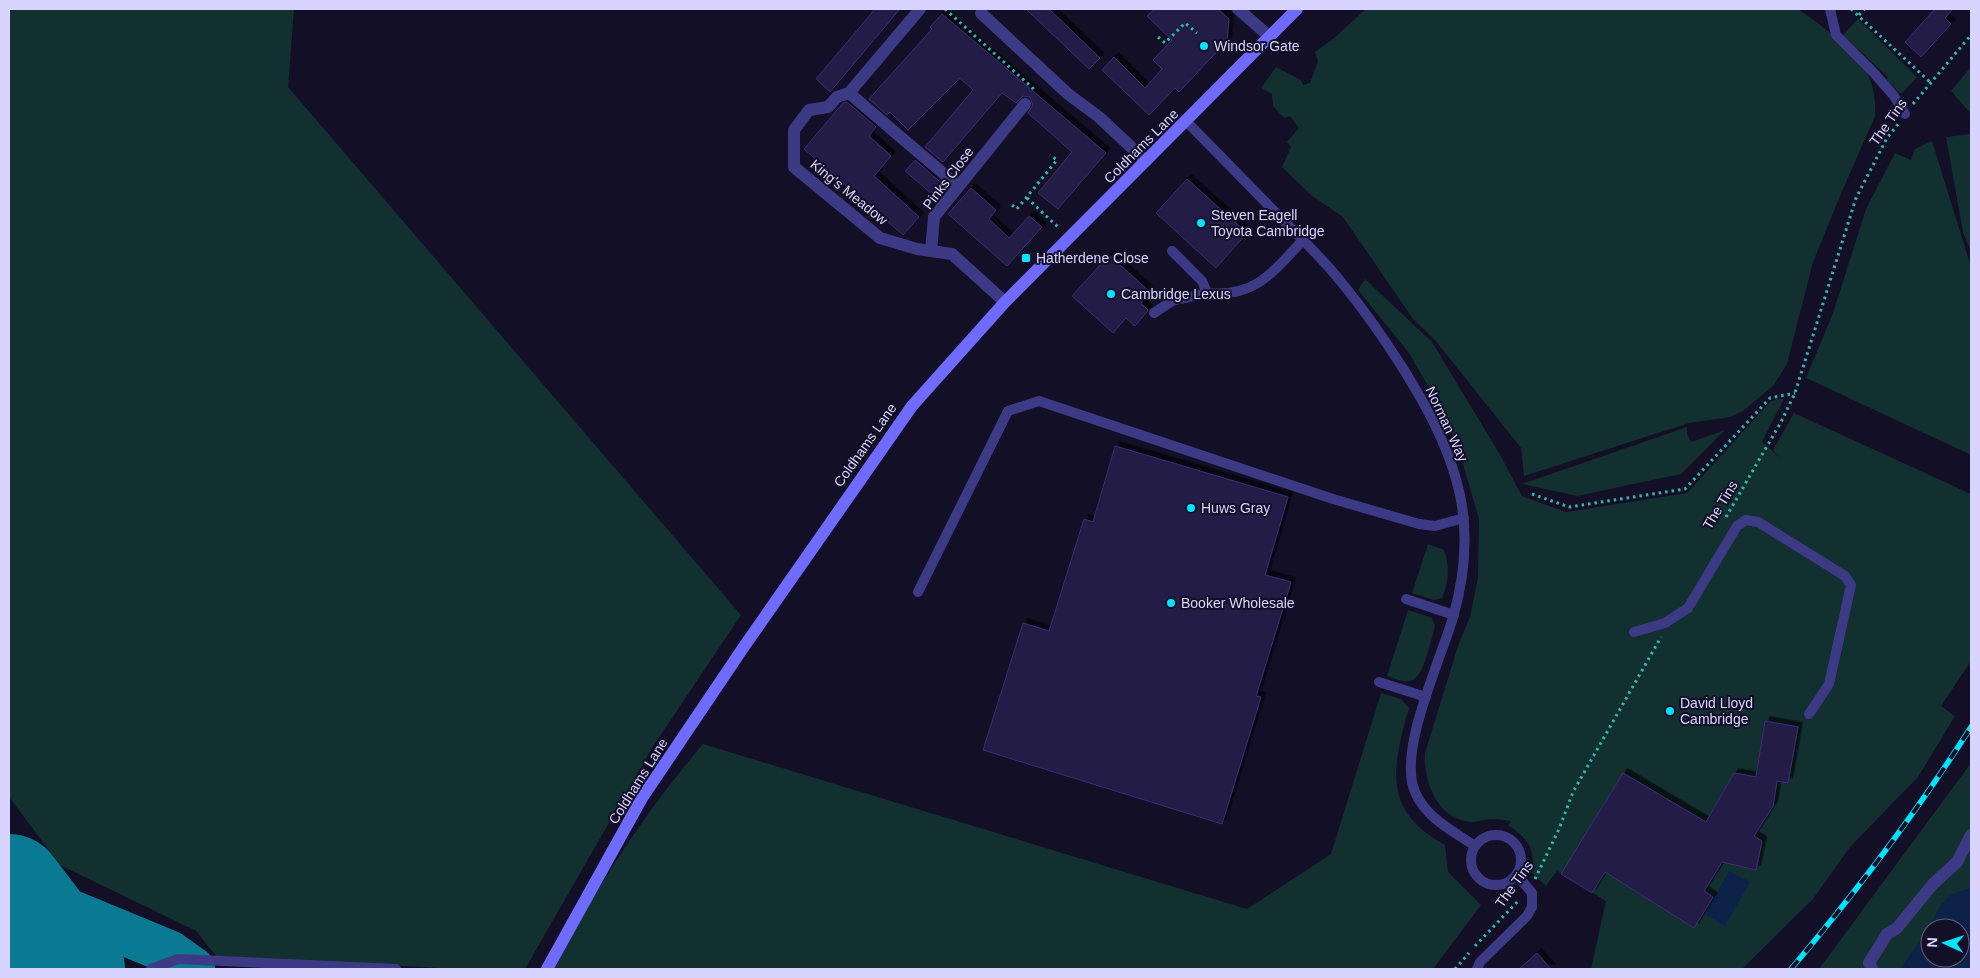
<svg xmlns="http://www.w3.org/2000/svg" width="1980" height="978" viewBox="0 0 1980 978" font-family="Arial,sans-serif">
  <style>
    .green { fill: #12302f }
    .water { fill: #0c2248; fill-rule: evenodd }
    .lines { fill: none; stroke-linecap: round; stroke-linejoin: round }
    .taxiway { stroke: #0a7a92; stroke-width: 44 }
    .runway { stroke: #0a7a92; stroke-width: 110 }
    .building { fill: #241b47; stroke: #3b2d73; filter: url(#shadow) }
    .path { stroke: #2fb8b0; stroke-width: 3; stroke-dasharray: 2.5 4; stroke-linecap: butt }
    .lane { stroke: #3d3a85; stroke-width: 10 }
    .street { stroke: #3d3a85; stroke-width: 12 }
    .secondary { stroke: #6f6bff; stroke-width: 12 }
    .rail-casing { stroke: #00e5ff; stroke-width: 5.5 }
    .rail { stroke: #130f26; stroke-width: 4; stroke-dasharray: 11; stroke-linecap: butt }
    .poi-dot { fill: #00e5ff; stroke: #130f26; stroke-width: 2 }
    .labels { text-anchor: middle; stroke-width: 4; stroke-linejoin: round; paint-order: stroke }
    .poi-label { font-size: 14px; fill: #d9d4ff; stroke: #130f26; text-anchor: start }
    .street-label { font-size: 14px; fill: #d9d4ff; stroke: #130f26 }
  </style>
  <defs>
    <filter id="shadow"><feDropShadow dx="4.5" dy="-4.5" stdDeviation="0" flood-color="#0009"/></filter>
  </defs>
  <rect width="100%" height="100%" fill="#130f26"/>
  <g class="green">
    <polygon points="9,9 294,9 288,87 741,615 652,748 525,969 461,969 216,956 196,931 60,865 9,797"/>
    <path d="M1366,9h432c20,13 60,45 70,66 6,13 8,27 7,41l-35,80 -27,66 -26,102 -14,22 -30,25 -13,6 -41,6 -165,53 -3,-28 -86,-108 -22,-21 -70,-102 -32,-22 -29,-28 9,-20 -4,-5 12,-14 -9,-12 -6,2 -11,-12 -1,-12 -11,-6 15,-21 25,13 2,5 7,-2 8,-21 -3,-10 18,-13z"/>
    <polygon points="1858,19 1917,77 1901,94 1886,80 1888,77 1843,35"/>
    <polygon points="1971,67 1971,114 1951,91"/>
    <polygon points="1971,134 1971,252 1963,232 1946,137"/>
    <polygon points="1932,141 1971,267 1971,455 1806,378 1833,313 1866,209 1895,153 1911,160 1915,149"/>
    <path d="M1365,279l67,63 67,111 23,43 44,16 121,-19 83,-91 7,-3h7l-22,43 20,17 -9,-9 21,-37 177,81v167l-30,45 14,10 -37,61 -68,70 -37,52 -71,70h-151l15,-68 -49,-30 -11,15 -15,-14c6,-23 -4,-34 -23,-47l3,-4c-7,-1 -14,-2 -20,-2 -6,0 -13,3 -19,3 -34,-1 -49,-41 -47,-69l34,-110 11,-26 8,-40 1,-58 -19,-65 -17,-42 -34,-59 -51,-63z"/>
    <polygon points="1687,427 1687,434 1691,442 1725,430 1681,474 1577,496 1522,484"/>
    <path d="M1428,544l16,6c6,16 5,32 -2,48l-8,2 -22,-7z"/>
    <path d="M1408,610l24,8 3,8c-4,13 -11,53 -25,55 -7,2 -16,-3 -23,-5z"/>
    <path d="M1381,693l20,6 8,9c-17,60 -27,103 36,137l3,27 33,33 -48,64h-880c42,-80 91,-156 150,-225l544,165 84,-55z"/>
    <polygon points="1971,763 1971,888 1953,894 1941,905 1930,926 1901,969 1819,969"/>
  </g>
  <g class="water">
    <polygon points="1729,871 1750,882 1725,926 1705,914"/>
    <path d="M1971,888v81h-70l29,-43 11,-21 11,-11zM1930,928h30v30h-30z"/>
  </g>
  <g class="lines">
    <g class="taxiway">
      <polyline points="9,882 19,890 169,952 193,969"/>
      <polyline points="48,940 62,969"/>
    </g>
    <polyline class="runway" points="9,889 70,969"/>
  </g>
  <g class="building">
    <polygon points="875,9 900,9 830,92 816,79"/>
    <polygon points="1026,9 1049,9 1100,58 1089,69"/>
    <polygon points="1155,9 1218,9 1229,19 1227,41 1179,92 1175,88 1149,115 1102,70 1114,57 1145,88 1162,69 1153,60 1172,40 1147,16"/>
    <polygon points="1935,9 1953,9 1945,18 1951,24 1921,57 1905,42"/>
    <polygon points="942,14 1106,153 1058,209 1038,193 1072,152 1028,113 1033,105 1030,97 1023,96 1016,103 1002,93 943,162 925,147 973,90 960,78 908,130 890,112 887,115 869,99 932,29 930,27"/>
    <polygon points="847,102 876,127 869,136 891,156 874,176 919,217 903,235 804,149 843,103"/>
    <polygon points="915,160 947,188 938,199 905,171"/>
    <polygon points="1187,179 1247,233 1216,268 1156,213"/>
    <polygon points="971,188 996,210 989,219 1009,238 1029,216 1042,227 1007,266 948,214"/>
    <polygon points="1109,255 1150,292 1141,303 1148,310 1147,312 1135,326 1126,318 1113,333 1072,296"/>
    <polygon points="1115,446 1288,497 1265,575 1291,582 1256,696 1261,697 1222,824 983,750 1023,623 1049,631 1084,519 1093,522"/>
    <polygon points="1765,721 1798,727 1788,783 1777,781 1773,806 1754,836 1762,841 1756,870 1722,862 1704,891 1713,897 1694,928 1605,872 1592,893 1561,874 1623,773 1706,822 1734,773 1756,777"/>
    <polygon points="1537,953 1551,969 1519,969"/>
  </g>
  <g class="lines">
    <g class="path">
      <polyline points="945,9 1036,91"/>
      <polyline points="1851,9 1931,83"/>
      <polyline points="1859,15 1864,9"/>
      <polyline points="1158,37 1165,43 1185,23 1197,33"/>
      <polyline points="1913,104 1971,35"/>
      <polyline points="1027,198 1059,228"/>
      <polyline points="1012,205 1017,209 1057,160 1050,155"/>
      <polyline points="1532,494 1569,507 1685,489 1770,398 1795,393"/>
      <polyline points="1726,517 1781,422 1795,393 1856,198 1887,138 1899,123"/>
      <polyline points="1535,879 1559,829 1573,792 1661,637"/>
      <polyline points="1475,946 1519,900"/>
      <polyline points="1455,969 1469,953"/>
    </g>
    <g class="lane">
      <polyline points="1830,9 1836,35 1873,72 1894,96 1905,114"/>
      <path d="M1187,122c31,32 62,63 93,95 21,21 43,42 62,66 23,28 43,57 62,87 21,34 41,70 52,109 13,44 10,91 -2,135 -12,44 -57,136 -39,178 11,26 38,39 60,54"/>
      <path d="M1172,251l30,30 5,12c48,5 66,-21 96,-53"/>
      <polyline points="1154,313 1172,301 1207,293"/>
      <polyline points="918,592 1008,411 1039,401 1333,499 1419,524 1435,526 1464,518"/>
      <polyline points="1406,599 1454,615"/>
      <polyline points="1634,632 1665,623 1688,608 1737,526 1746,520 1758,522 1845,576 1851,585 1829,684 1809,714"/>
      <polyline points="1379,682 1426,697"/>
      <circle cx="1496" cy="860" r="25"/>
      <polyline points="151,969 178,959 396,969"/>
      <polyline points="1477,969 1480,962 1527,916 1532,907 1532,893 1517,875"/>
    </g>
    <g class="street">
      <polyline points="920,9 849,93 958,186"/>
      <polyline points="1238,9 1270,37"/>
      <polyline points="981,13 1068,94 1099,117 1146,161"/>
      <polyline points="849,93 837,97 828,107 809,110 794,130 794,167 880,238 917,249 952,254 1005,302"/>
      <polyline points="931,251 934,217 1025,104"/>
      <polyline points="1872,969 1869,963 1887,934 1897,928 1933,884 1957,862 1971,835"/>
    </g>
    <polyline class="secondary" points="547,969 642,798 743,648 912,406 1005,302 1297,9"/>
    <g class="rail-casing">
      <path id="rail" d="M1791,969c65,-77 126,-157 180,-242"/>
    </g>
    <use href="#rail" class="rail"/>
  </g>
  <g class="poi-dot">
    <circle cx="1204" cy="46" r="5"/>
    <circle cx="1201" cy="223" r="5"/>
    <rect x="1021" y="253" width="10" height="10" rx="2.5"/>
    <circle cx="1111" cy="294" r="5"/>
    <circle cx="1191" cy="508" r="5"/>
    <circle cx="1171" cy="603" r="5"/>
    <circle cx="1670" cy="711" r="5"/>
  </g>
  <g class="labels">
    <g class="poi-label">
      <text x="1214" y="51">Windsor Gate</text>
      <text x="1211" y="220">Steven Eagell<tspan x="1211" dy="16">Toyota Cambridge</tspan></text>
      <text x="1036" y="263">Hatherdene Close</text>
      <text x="1121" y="299">Cambridge Lexus</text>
      <text x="1201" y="513">Huws Gray</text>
      <text x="1181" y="608">Booker Wholesale</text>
      <text x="1680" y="708">David Lloyd<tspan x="1680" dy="16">Cambridge</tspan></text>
    </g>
    <g class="street-label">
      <text transform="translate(1888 122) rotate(-55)" y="5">The Tins</text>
      <text transform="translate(1141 146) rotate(-45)" y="5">Coldhams Lane</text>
      <text transform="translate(948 178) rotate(-53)" y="5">Pinks Close</text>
      <text transform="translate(849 192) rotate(39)" y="5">King's Meadow</text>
      <text transform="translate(1447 424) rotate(65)" y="5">Norman Way</text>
      <text transform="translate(865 445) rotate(-55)" y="5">Coldhams Lane</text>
      <text transform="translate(1720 505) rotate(-59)" y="5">The Tins</text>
      <text transform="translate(638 781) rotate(-58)" y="5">Coldhams Lane</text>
      <text transform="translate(1514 884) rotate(-54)" y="5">The Tins</text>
    </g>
  </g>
  <rect width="1980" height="978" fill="none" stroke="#d9d4ff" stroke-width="20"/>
  <g transform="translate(1945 943) rotate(273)"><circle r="24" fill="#130f26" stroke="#625e7d"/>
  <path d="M0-4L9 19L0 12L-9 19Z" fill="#00e5ff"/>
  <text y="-8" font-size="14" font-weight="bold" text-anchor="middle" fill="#d9d4ff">N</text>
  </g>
</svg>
